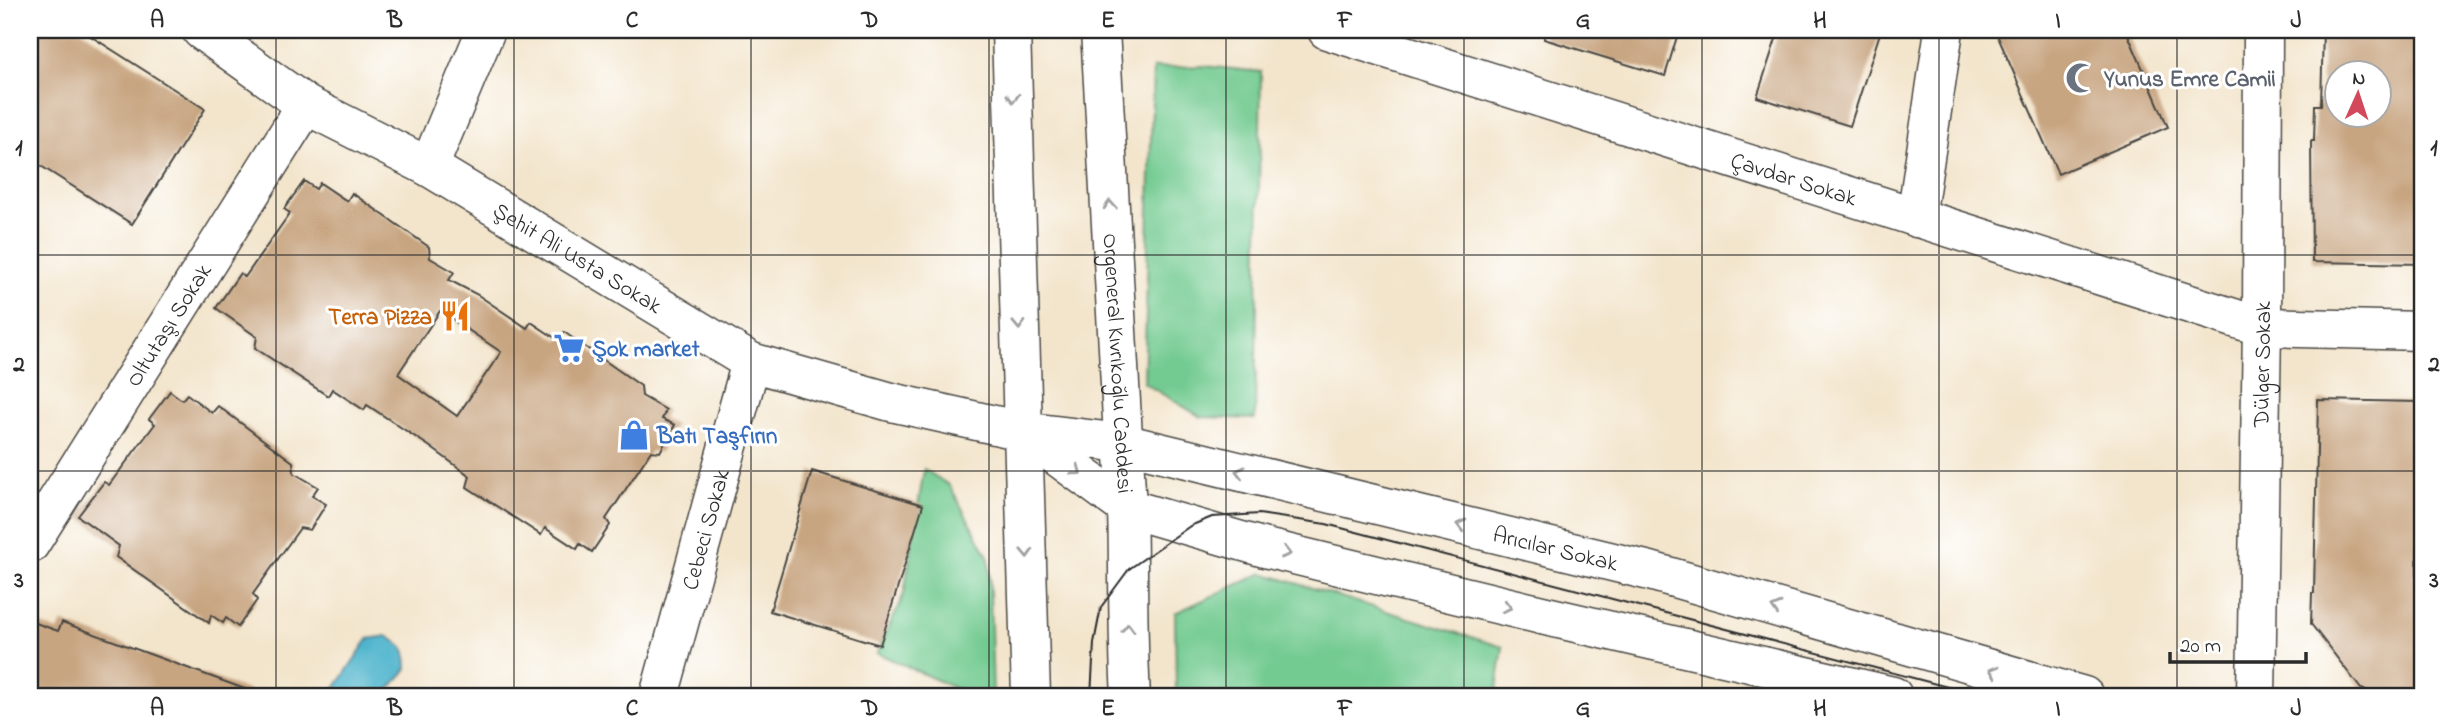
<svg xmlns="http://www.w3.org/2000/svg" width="2453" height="726" viewBox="0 0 2453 726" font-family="'Indie Flower',sans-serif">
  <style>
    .green { fill: #73cb91; stroke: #4f7b5e; stroke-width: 2 }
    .water { fill: #4db4cc; stroke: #3c707c; stroke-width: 2 }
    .building { fill: #c8a581; fill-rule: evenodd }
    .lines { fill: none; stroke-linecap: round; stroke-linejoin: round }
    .street-casing { stroke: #494743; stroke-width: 41 }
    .secondary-casing { stroke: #494743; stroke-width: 41 }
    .street { stroke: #fff; stroke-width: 38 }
    .secondary { stroke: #fff; stroke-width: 38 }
    .tram { stroke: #2b2b2b; stroke-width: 2 }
    .oneway { stroke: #a0a0a0 }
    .grid { fill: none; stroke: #2b2b2b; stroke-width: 2; stroke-opacity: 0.55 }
    .labels { text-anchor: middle; stroke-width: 6; stroke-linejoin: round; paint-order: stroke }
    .worship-label { font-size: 23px; font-weight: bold; fill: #5b616d; stroke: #fff; text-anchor: start }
    .street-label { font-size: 23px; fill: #2b2b2b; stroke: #fff }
    .food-label { font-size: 23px; font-weight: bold; fill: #c56008; stroke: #fff; text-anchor: end }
    .shop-label { font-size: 23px; font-weight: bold; fill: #366cbe; stroke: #fff; text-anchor: start }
    .neatline { fill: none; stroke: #2b2b2b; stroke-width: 2.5 }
    .grid-label { font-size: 23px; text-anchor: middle; font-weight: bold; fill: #2b2b2b }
  </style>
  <rect width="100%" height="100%" fill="#fff"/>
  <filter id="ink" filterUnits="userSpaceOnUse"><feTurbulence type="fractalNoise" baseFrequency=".0143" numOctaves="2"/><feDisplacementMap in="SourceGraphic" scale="14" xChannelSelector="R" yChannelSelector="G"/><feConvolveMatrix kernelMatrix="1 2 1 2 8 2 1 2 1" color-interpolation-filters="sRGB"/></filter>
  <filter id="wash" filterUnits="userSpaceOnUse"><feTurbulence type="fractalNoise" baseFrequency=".00686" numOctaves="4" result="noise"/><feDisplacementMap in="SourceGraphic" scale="28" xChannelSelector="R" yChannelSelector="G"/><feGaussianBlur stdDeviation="1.57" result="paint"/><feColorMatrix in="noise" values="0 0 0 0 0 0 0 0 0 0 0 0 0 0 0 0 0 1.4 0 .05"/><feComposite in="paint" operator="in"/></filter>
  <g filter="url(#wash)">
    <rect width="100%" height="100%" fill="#f3e5cc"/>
    <g class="green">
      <polygon points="1204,66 1261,72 1255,419 1201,417 1144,383 1153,68"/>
      <polygon points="924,469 950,486 989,558 993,696 972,696 877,653 904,594"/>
      <polygon points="1263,573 1503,647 1496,696 1176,696 1175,613"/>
    </g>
    <path class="water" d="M387,636c17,10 20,13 20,33l-23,27h-54l38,-57z"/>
    <g id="blocks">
      <g class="building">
        <polygon points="30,30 81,30 205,109 132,224 30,159"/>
        <polygon points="1545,30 1679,30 1665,76 1544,39"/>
        <polygon points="1779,30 1881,30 1850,126 1757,97"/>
        <polygon points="1995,30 2126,30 2168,127 2058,174"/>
        <path d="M2323,30h100v234l-111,-2 -1,-121h3l1,-36h6zM2337,74h42v42h-42z"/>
        <path d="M304,181l12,8 4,-6 27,18 5,-8 77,54 1,11 24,14 -5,8 29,15 49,33 4,-6 27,18 6,-8 77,54 1,10 24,14 -4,9 13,6 -15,27 -9,-1 -45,68 4,6 -18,27 -12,-8 -3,5 -32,-21 -4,7 -74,-48 3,-11 -41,-30 -62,-41 -3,5 -32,-21 -4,7 -73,-48 2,-11 -41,-29 24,-35 5,4 45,-64 -6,-4zM440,311l61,41 -44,64 -59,-42z"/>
        <polygon points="170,391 182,400 187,394 212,413 218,406 293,462 294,473 318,487 312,496 326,504 310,530 300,528 253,594 257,600 238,627 226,618 223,623 211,615 209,623 116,557 119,546 78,516 104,482 109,485 155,424 149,419"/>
        <polygon points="2318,400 2420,402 2417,581 2423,590 2423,696 2386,696 2361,689 2311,624 2312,593 2314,593"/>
        <polygon points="812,471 923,505 880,645 770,611"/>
        <polygon points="30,621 58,631 62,622 253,692 252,696 30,696"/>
      </g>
    </g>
  </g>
  <g filter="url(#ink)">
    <use href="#blocks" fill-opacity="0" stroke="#494743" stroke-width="2"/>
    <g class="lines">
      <g class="street-casing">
        <g id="street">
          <path id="s1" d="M201,30l105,75 123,62 322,195 140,40 131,29 100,12 528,128 434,125"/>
          <path id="s2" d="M1327,30l935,297 161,4"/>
          <polyline points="429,167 486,30"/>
          <polyline points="1916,218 1944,30"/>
          <polyline points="1024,432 1127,508 1265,548 1546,616 1893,696"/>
          <path id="s3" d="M30,544l276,-439"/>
          <path id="s4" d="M659,696l92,-334"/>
          <path id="s5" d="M2256,696l6,-369 1,-297"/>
        </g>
      </g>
      <g class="secondary-casing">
        <g id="secondary">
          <polyline points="1011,30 1031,696"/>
          <path id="s6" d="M1100,30l27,478c2,63 0,126 4,188"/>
        </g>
      </g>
      <use href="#street" class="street"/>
      <use href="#secondary" class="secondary"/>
      <polyline class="tram" points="1091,696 1094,643 1101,607 1129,569 1190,526 1212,517 1259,514 1326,524 1982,696"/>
    </g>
    <defs><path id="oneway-chevron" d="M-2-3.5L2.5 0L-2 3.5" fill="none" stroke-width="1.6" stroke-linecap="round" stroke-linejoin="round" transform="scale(1.75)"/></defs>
    <g class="oneway">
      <use href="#oneway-chevron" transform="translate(1013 98) rotate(88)"/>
      <use href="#oneway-chevron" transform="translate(1110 205) rotate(-93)"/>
      <use href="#oneway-chevron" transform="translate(1019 325) rotate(88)"/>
      <use href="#oneway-chevron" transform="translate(1077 471) rotate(37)"/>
      <use href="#oneway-chevron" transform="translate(1240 472) rotate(-166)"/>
      <use href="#oneway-chevron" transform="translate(1461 525) rotate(-166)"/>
      <use href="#oneway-chevron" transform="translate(1027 553) rotate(88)"/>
      <use href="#oneway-chevron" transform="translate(1286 553) rotate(14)"/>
      <use href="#oneway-chevron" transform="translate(1507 607) rotate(14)"/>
      <use href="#oneway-chevron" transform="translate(1776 608) rotate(-164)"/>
      <use href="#oneway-chevron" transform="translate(1128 628) rotate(-89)"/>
      <use href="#oneway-chevron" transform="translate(1994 671) rotate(-164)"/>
    </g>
  </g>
  <path class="grid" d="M276,30v666M514,30v666M751,30v666M989,30v666M1226,30v666M1464,30v666M1702,30v666M1939,30v666M2177,30v666M30,255h2393M30,471h2393"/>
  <defs>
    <g id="mosque-bare" transform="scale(2.415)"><path d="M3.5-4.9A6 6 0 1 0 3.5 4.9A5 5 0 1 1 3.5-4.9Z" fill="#6b7280" stroke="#fff" stroke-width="2.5" paint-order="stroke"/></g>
    <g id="restaurant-bare" transform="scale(2.415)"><path d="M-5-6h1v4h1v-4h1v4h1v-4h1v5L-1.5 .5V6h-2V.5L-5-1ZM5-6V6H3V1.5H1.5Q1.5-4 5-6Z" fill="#e8710a" stroke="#fff" stroke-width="2.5" paint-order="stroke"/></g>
    <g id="supermarket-bare" transform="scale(2.415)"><path d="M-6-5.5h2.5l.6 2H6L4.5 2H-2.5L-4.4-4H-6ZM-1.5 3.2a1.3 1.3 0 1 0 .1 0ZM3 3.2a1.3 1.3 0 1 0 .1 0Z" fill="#3f7fe0" stroke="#fff" stroke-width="2.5" paint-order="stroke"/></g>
    <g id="shop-bare" transform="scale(2.415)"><path d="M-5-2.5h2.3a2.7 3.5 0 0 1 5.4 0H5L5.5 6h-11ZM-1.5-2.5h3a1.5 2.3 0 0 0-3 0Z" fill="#3f7fe0" stroke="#fff" stroke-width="2.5" paint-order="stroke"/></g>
  </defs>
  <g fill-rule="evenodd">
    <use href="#mosque-bare" x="2081" y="78"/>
    <use href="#restaurant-bare" x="455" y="316"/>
    <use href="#supermarket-bare" x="569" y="348"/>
    <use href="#shop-bare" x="634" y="435"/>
  </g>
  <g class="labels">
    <g class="worship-label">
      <text x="2104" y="86">Yunus Emre Camii</text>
    </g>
    <g class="street-label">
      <text dy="8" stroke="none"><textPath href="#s2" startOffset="490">Çavdar Sokak</textPath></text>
      <text dy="8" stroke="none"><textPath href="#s1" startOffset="441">Şehit Ali Usta Sokak</textPath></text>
      <text dy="8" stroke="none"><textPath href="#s3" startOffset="259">Oltutaşı Sokak</textPath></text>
      <text dy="8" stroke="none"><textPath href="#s6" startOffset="334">Orgeneral Kıvrıkoğlu Caddesi</textPath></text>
      <text dy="8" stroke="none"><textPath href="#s5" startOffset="332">Dülger Sokak</textPath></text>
      <text dy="8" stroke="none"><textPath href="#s4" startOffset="173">Cebeci Sokak</textPath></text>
      <text dy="8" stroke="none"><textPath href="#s1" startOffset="1470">Arıcılar Sokak</textPath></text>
    </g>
    <g class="food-label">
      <text x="432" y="324">Terra Pizza</text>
    </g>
    <g class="shop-label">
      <text x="592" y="356">Şok market</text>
      <text x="657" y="443">Batı Taşfırın</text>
    </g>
  </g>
  <rect width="2453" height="726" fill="none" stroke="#fff" stroke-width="77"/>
  <g transform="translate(2358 94) rotate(3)"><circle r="33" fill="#ffffff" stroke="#aaaaaa" stroke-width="2"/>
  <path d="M0-5L12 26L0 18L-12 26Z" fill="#d1495b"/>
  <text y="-10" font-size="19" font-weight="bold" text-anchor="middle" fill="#2b2b2b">N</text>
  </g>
  <path d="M2170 652v10h136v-10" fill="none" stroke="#2b2b2b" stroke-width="3.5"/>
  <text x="2180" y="652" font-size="21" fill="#2b2b2b" stroke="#ffffff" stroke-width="5" paint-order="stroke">20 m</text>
  <rect x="38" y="38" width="2376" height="650" class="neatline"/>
  <g class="grid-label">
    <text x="157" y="27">A</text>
    <text x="395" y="27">B</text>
    <text x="632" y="27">C</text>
    <text x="870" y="27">D</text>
    <text x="1108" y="27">E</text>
    <text x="1345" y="27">F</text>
    <text x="1583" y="27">G</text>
    <text x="1820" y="27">H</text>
    <text x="2058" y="27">I</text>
    <text x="2296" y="27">J</text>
    <text x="19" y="155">1</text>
    <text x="2434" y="155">1</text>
    <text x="19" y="371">2</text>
    <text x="2434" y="371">2</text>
    <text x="19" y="587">3</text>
    <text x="2434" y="587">3</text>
    <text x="157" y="715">A</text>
    <text x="395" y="715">B</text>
    <text x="632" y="715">C</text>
    <text x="870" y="715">D</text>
    <text x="1108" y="715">E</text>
    <text x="1345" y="715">F</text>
    <text x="1583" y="715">G</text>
    <text x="1820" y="715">H</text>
    <text x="2058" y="715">I</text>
    <text x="2296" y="715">J</text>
  </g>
</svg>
